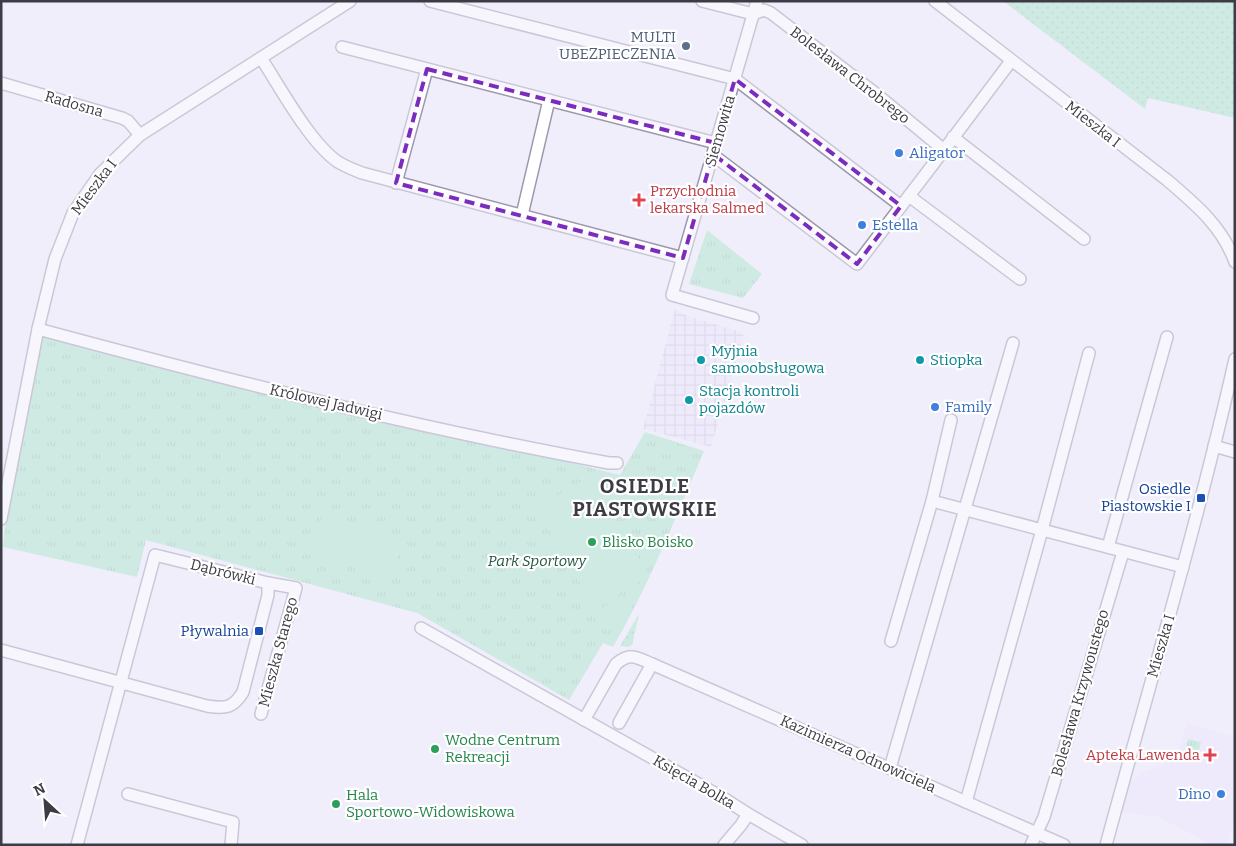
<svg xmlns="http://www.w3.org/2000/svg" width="1236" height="846" viewBox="0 0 1236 846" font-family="Bitter,serif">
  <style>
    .built { fill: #eae4fd }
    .industrial { fill: url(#industrial-grid) }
    .grass { fill: url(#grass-dots) }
    .park { fill: url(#park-tufts) }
    .pitch { fill: #a5e4c6 }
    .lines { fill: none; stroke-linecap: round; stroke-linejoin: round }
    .minor-casing { stroke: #9c97ad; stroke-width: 14 }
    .minor { stroke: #fff; stroke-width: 11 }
    .marked { fill: none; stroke: #7b2cbf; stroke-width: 4; stroke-dasharray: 10 6; stroke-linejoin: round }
    .service-dot { fill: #5c6f8a; stroke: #fff; stroke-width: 2 }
    .shop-dot { fill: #3f7fe0; stroke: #fff; stroke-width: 2 }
    .health-dot { fill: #e0444e; stroke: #fff; stroke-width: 2 }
    .culture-dot { fill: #0f9aa8; stroke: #fff; stroke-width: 2 }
    .transit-dot { fill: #1a4fb4; stroke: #fff; stroke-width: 2 }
    .leisure-dot { fill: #2e9e5b; stroke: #fff; stroke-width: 2 }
    .labels { text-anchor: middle; stroke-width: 4.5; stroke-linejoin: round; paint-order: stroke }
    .service-label { font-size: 15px; fill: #4e5e75; stroke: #fff; text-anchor: end }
    .street-label { font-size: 15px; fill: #3d3b44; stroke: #fff }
    .shop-label { font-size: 15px; fill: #366cbe; stroke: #fff; text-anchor: start }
    .health-label { font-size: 15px; fill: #be3a42; stroke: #fff; text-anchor: start }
    .culture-label { font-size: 15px; fill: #0d838f; stroke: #fff; text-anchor: start }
    .transit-label { font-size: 15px; fill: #164399; stroke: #fff; text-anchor: end }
    .leisure-label { font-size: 15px; fill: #27864d; stroke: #fff; text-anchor: start }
    .park-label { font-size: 15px; font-style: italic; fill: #265642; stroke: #fff }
    .district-label { font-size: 20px; font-weight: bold; letter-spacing: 1px; fill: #3d3b44; stroke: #fff }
  </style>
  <defs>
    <pattern id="industrial-grid" width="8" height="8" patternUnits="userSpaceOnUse" patternTransform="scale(1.25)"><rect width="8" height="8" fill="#eae4fd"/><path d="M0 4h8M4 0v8" fill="none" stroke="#cac4da"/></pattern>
    <pattern id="grass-dots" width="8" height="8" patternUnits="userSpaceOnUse" patternTransform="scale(1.25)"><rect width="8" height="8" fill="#a5e4c6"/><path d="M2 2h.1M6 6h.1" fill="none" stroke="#8fc4ab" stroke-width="1.8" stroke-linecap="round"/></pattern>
    <pattern id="park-tufts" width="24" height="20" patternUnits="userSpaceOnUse" patternTransform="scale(1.25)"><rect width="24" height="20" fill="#a5e4c6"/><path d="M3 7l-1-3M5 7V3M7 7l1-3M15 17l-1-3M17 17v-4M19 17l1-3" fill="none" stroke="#8fc4ab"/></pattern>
  </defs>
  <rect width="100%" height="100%" fill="#f1eefc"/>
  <polygon class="built" points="1187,723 1235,737 1235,818 1227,845 1212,845 1158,817 1122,812 1130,781 1141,773 1176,760"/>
  <polygon class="industrial" points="675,309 687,316 741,332 744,336 711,447 643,429"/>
  <g class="grass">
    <polygon points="1003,1 1235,1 1235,118 1148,98 1145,109"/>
    <polygon points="639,614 632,645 628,647 620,646"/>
  </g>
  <g class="park">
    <polygon points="707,230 762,274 743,298 689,284"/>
    <path d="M38,329l582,146 25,-43 59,19c-28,66 -55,134 -91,196l-10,-4 -34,57 -152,-87 -271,-73 -9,37 -134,-30 6,-68z"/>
    <polygon points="1188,739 1201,742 1198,754 1185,751"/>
  </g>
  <g class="pitch">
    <polygon points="590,476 649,576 595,608 536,508"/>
    <polygon points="322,516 402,537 393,574 312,555"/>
    <polygon points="617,599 628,619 607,631 596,612"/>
  </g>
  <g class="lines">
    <g class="minor-casing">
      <g id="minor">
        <polyline points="430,1 735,79 901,206"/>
        <polyline points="702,1 753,14 764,10 771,13 875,93 944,150 1011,61"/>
        <path d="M935,1l232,179c28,24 55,46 68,82"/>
        <polyline points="342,47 716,143"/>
        <path d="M261,58c19,29 49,85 77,104 7,4 16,8 24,11l321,85"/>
        <polyline points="1,83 122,118 128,121 140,135"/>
        <polyline points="953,137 1084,239"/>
        <polyline points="713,155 857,264 944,150"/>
        <polyline points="396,183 427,69"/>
        <polyline points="909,196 1020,279"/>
        <polyline points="522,215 549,100"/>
        <polyline points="753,318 672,295 757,1"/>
        <path d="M38,329c189,51 379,99 571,134h8"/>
        <polyline points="1214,446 1235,452"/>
        <polyline points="932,501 1183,567"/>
        <polyline points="1,519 38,329 55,259 73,213 100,174 140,135 350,1"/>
        <polyline points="1108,547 1167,337"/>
        <polyline points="421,628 720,796 748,814 802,845"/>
        <polyline points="891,641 932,501 951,420"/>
        <path d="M1,650l206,56c19,3 26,2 36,-14l25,-97v-12"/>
        <polyline points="652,664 1064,845"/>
        <path d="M584,720l32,-56c14,-12 20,-7 36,0l-33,59"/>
        <polyline points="890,768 1013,343"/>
        <polyline points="128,794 233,822 231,845"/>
        <polyline points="966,802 1042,530 1089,353"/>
        <polyline points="77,845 155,555 268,583 296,588 261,714"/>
        <polyline points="724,845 741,825 748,814"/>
        <polyline points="1031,845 1044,817 1123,552"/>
        <path d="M1106,845c44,-162 92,-323 129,-486"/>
      </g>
    </g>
    <use href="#minor" class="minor"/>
  </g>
  <path d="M0 0H1236V846H0ZM427,69l289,74 19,-64 166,127 -44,58 -144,-110 -30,104 -287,-75z" fill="#f1eefc" fill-opacity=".55" fill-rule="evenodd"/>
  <path class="marked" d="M427,69l289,74 19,-64 166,127 -44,58 -144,-110 -30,104 -287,-75z"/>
  <circle class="service-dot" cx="686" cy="46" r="5"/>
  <g class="shop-dot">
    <circle cx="899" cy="153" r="5"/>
    <circle cx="862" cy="225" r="5"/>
    <circle cx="935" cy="407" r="5"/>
    <circle cx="1221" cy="794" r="5"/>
  </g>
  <g class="health-dot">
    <path d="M636.5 192.5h5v5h5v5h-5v5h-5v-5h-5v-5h5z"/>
    <path d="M1207.5 747.5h5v5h5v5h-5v5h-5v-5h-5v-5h5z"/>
  </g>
  <g class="culture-dot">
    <circle cx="701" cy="360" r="5"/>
    <circle cx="920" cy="360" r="5"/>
    <circle cx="689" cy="400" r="5"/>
  </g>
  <g class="transit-dot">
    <rect x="1196" y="493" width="10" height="10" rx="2.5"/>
    <rect x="254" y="626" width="10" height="10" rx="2.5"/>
  </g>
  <g class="leisure-dot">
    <circle cx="592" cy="542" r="5"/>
    <circle cx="435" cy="749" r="5"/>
    <circle cx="336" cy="804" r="5"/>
  </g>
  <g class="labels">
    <g class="service-label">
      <text x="676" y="42">MULTI<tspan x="676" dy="17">UBEZPIECZENIA</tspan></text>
    </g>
    <g class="street-label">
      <text transform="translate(850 75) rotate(38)" y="5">Bolesława Chrobrego</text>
      <text transform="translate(74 104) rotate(16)" y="5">Radosna</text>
      <text transform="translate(1093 124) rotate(38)" y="5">Mieszka I</text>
      <text transform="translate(720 131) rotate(-74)" y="5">Siemowita</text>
      <text transform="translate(94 187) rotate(-53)" y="5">Mieszka I</text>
      <text transform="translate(326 402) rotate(13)" y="5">Królowej Jadwigi</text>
      <text transform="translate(223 572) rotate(14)" y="5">Dąbrówki</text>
      <text transform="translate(1161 646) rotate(-74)" y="5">Mieszka I</text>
      <text transform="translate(278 652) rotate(-75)" y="5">Mieszka Starego</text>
      <text transform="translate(1080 693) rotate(-74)" y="5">Bolesława Krzywoustego</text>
      <text transform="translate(858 754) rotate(24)" y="5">Kazimierza Odnowiciela</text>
      <text transform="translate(694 782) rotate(30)" y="5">Księcia Bolka</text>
    </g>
    <g class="shop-label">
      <text x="909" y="158">Aligator</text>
      <text x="872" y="230">Estella</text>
      <text x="945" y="412">Family</text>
      <text x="1211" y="799" text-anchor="end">Dino</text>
    </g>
    <g class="health-label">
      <text x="650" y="196">Przychodnia<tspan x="650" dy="17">lekarska Salmed</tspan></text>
      <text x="1200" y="760" text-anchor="end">Apteka Lawenda</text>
    </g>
    <g class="culture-label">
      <text x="711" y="356">Myjnia<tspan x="711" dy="17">samoobsługowa</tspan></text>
      <text x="930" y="365">Stiopka</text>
      <text x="699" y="396">Stacja kontroli<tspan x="699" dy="17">pojazdów</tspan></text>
    </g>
    <g class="transit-label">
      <text x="1191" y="494">Osiedle<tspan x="1191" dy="17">Piastowskie I</tspan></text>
      <text x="249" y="636">Pływalnia</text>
    </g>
    <g class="leisure-label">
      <text x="602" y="547">Blisko Boisko</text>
      <text x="445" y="745">Wodne Centrum<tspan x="445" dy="17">Rekreacji</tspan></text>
      <text x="346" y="800">Hala<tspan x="346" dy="17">Sportowo-Widowiskowa</tspan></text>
    </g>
    <g class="park-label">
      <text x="537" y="566">Park Sportowy</text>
    </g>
    <g class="district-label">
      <text x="645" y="493">OSIEDLE<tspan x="645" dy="23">PIASTOWSKIE</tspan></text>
    </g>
  </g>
  <rect width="1236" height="846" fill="none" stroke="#3d3b44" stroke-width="5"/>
  <g transform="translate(45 801) rotate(334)" stroke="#ffffff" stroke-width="4" paint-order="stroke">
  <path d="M0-4L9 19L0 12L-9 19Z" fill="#3d3b44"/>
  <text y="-8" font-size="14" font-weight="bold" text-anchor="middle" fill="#3d3b44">N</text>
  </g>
</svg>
